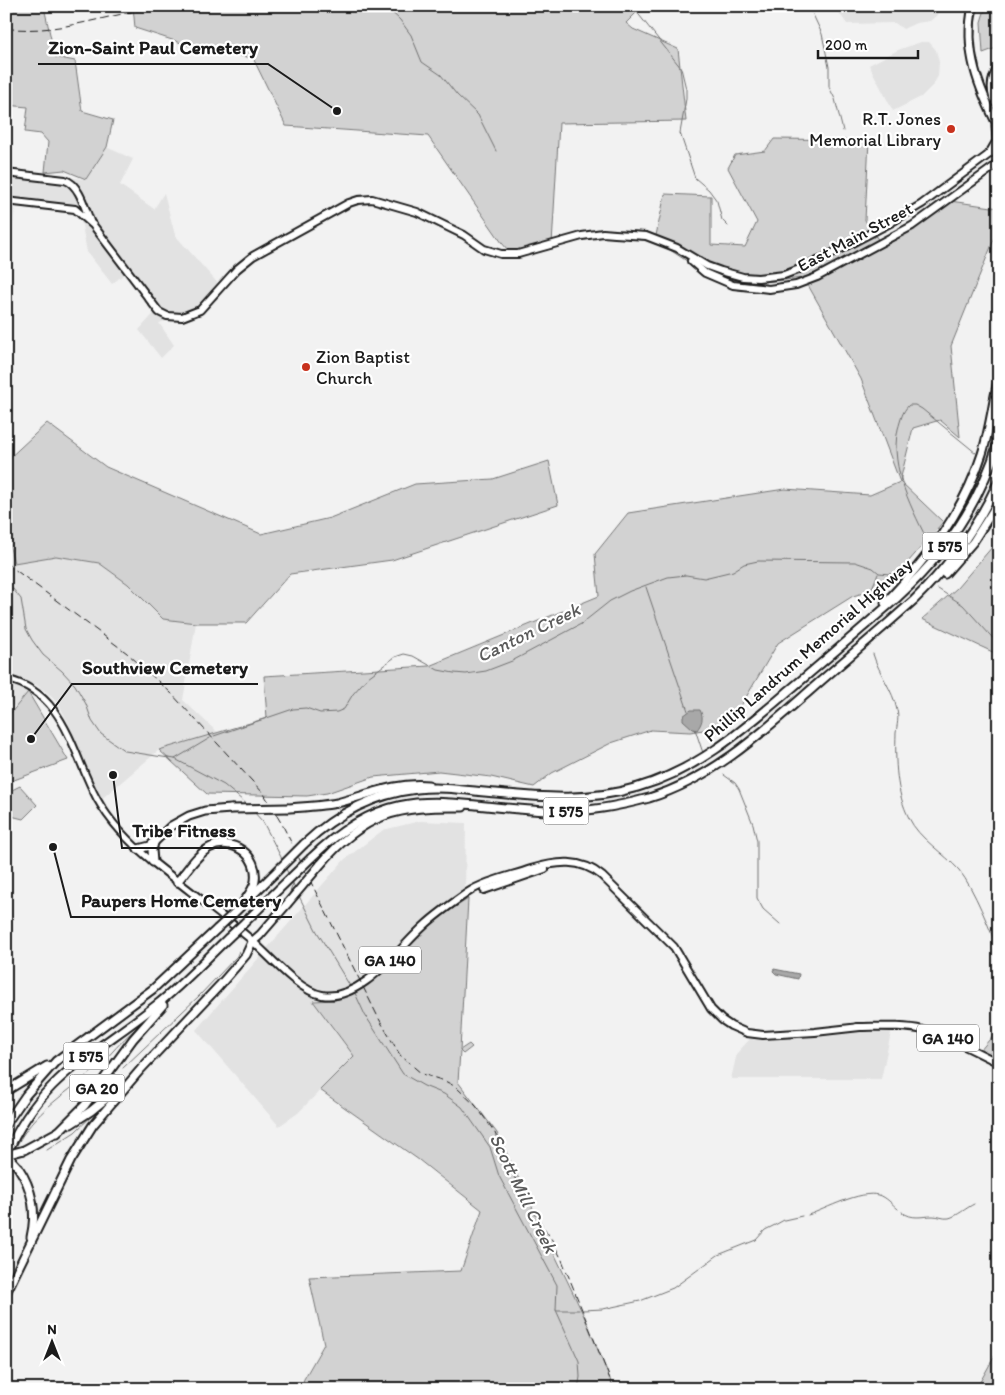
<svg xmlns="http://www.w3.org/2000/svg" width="1005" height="1395" viewBox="0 0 1005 1395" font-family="Itim,sans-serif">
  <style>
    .built { fill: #e2e2e2 }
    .green { fill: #d2d2d2; stroke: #777 }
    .water { fill: #a8a8a8; stroke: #707070 }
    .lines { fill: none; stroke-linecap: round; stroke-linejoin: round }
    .stream { stroke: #707070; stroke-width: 1 }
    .minor-casing { stroke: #1c1c1c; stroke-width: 9 }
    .major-casing { stroke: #1c1c1c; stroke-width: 10 }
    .highway-casing { stroke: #1c1c1c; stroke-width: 11 }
    .minor { stroke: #fff; stroke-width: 5 }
    .major { stroke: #fff; stroke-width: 6 }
    .highway { stroke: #fff; stroke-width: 7 }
    .rail { stroke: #1c1c1c; stroke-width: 1; stroke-dasharray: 8 4; stroke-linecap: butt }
    .highway-bridge-casing { stroke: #1c1c1c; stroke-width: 11; stroke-linecap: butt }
    .highway-bridge { stroke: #fff; stroke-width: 7 }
    .poi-dot { fill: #c8321e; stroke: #fff; stroke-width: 2 }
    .labels { text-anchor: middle; stroke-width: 4.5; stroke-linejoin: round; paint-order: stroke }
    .shield { fill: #fff; stroke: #606060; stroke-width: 1 }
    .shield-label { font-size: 16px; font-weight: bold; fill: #1c1c1c }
    .poi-label { font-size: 18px; fill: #1c1c1c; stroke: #fff; text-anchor: end }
    .street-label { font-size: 18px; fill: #1c1c1c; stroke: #fff }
    .water-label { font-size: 19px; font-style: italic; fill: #5b5b5b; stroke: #fff }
    .leader { fill: none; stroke: #1c1c1c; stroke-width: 2 }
    .callout-dot { fill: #1c1c1c; stroke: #fff; stroke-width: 2 }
    .callout-label { font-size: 19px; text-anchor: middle; font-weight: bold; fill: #1c1c1c; stroke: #fff; stroke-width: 4.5; stroke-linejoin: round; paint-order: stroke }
  </style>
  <rect width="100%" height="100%" fill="#f2f2f2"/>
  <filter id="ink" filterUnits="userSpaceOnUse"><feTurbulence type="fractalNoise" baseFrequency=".02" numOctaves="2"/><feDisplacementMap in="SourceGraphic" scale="10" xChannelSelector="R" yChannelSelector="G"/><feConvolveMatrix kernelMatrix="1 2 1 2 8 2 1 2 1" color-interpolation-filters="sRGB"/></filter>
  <g filter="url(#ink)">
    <g class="built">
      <polygon points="834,6 939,6 937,15 930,21 916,23 903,29 895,23 847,24"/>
      <polygon points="921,42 929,42 936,50 939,62 938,76 933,85 921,97 893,111 869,65 898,50"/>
      <polygon points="106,147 133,159 120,185 154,209 164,193 175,235 221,287 201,311 159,323 174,345 161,358 139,330 158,309 129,270 112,284 87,252 80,215 15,207 10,248 6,248 6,173 86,179"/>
      <polygon points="6,533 14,563 56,556 99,563 128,584 163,619 196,623 183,700 218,733 159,750 99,801 69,724 59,705 50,695 35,684 16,707 6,703"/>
      <polygon points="420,821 466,823 465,893 451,899 418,926 386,959 358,984 326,993 313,1001 354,1056 298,1113 279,1126 196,1030 344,860 383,830"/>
      <polygon points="892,1028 881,1079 731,1079 737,1053 750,1039 762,1040 829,1036"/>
    </g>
    <g class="green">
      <polygon points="6,6 47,6 44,7 55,57 75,61 82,111 113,120 107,147 86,179 64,170 45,172 48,142 41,134 25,132 28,107 6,105"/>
      <polygon points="133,6 643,6 626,23 633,29 678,49 686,121 559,123 552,245 513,256 502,243 428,136 286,126 253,58 200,49 135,28"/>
      <polygon points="986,6 999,6 999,47 983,53 981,22"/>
      <polygon points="774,139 869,140 865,220 881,244 943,200 999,208 999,227 951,346 960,437 940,420 913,428 900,481 943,522 887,586 853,596 778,643 729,726 690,732 651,730 611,743 552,773 534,787 491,777 439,771 373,777 327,793 307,796 207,794 159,750 267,718 264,676 429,666 599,596 595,554 628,513 785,489 870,495 900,482 861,379 804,278 753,283 708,275 655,240 665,194 711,196 711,245 745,247 757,222 728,168 735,155 765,151"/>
      <polygon points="47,423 106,467 261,534 330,518 415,484 493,479 549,461 558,505 392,560 290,574 246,623 196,623 163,619 128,584 99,563 56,556 14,563 6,533 6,461"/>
      <polygon points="999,539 999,655 922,619 957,588"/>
      <polygon points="28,692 68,760 6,783 6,719"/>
      <polygon points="20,786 37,805 23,819 11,816 6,811 6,793"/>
      <polygon points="468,899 460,1050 469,1044 472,1047 463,1054 460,1051 458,1082 497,1133 584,1316 614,1389 301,1389 304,1379 324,1344 309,1277 461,1271 482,1210 419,1160 320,1090 354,1056 313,1001 335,1000 358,991 382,972 438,918"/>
      <polygon points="999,1028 999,1060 980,1051"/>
      <polygon points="998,1350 999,1389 976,1389"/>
    </g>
    <g class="water">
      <path d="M691,710h9c4,8 2,13 -3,20l-4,-1 -10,-9v-4z"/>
      <polygon points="774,969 799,974 798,979 776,974 773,971"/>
    </g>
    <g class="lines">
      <g class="stream">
        <polyline points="385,6 400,20 411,35 422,62 441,75 457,95 478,115 496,151"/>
        <polyline points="632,6 681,68 686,89 686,99 680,133 695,178 709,190 717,201 722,220 728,226"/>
        <polyline points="809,6 822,34 829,67 829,87 835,99 843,131"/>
        <path d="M930,546c-17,-36 -41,-77 -32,-117 3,-10 4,-17 11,-24h6l7,4 54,44"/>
        <polyline points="646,587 688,711"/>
        <polyline points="6,589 13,589 21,599 26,629 32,640 43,655 62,671 75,685 86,704 92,721 101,734 125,751 175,759 224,785 249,806"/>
        <polyline points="938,589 963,605 999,645"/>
        <polyline points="870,603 869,595 878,574"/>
        <path d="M873,654c6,20 20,36 24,56 2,8 0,15 -1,23 -1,28 0,60 13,85 10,21 35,35 50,52 16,20 30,58 40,82"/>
        <polyline points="695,729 703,753"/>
        <polyline points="214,736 293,709 306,708 320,713 337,712 344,709 353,694 368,677 395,657 404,654 413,656 438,670 454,673 466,674 486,671 512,661 581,624 610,601 630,591 668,577 686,575 704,578 733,571 744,564 758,561 855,562 873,568 879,573 901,575"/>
        <polyline points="175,759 210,738"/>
        <polyline points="724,775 735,783 739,789 753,824 757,841 757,898 763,909 780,924"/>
        <polyline points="253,811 263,822 283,861"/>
        <polyline points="285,867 289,875"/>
        <polyline points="292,881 295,888"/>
        <polyline points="298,894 316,930 350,986"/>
        <polyline points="289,895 293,884"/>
        <polyline points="355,993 365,1015 403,1074 424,1086 444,1094 462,1107 490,1147 499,1176 557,1285 556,1310 579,1361 580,1377 578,1389"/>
        <polyline points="123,1068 199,996 237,956 239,951"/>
        <path d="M15,1149c16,-36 55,-58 84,-83 12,-12 22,-25 35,-36"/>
        <polyline points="47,1150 75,1132 98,1110"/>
        <polyline points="6,1181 11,1165"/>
        <path d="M902,1212c10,8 20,4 31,4 6,0 10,3 16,2 8,-2 17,-10 25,-14"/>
        <path d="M808,1215c18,-6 52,-25 71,-20 7,2 13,9 19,14"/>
        <polyline points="556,1310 579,1310"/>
        <polyline points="583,1310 603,1309 640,1301 673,1288 718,1255 756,1240 765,1230 775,1225 784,1220 802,1216"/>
      </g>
      <g class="minor-casing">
        <path id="minor" d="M6,679c59,13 66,74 91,120 14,25 34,45 56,63"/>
      </g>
      <g class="major-casing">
        <g id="major">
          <path d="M6,173l59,7c14,4 20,28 25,41"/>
          <polyline points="6,201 75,209 93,225 159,312 167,316 182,317 200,310 237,269 253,256 349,203 358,200 372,199 417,212 464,235 484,249 501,254 518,254 582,236 603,233 615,234 646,236 677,248 707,266 721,271 743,277 758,278 784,275 810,265 892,222 922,204 999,147"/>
          <polyline points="691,261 705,273 733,285 769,289 796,285 817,277 912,226 999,163"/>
          <path d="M153,862c31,25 64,49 95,75 19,16 50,54 74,58 39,7 77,-47 103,-70 13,-12 28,-22 42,-32 18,-12 44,-17 64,-24 26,-8 50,-11 71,7l72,71 37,62 11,11 9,6 16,7 16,2 52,-3 45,-5"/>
          <polyline points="484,890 545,869"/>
          <path d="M857,1027c22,0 45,-2 66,3 27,7 51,21 76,33"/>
        </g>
      </g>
      <g class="highway-casing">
        <g id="highway">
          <path d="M973,6c-10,45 6,83 26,122"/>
          <path d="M999,67c-10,14 -8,29 0,43"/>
          <polyline points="990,153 997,141 996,125"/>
          <polyline points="997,164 999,164"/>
          <polyline points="945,574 973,542 999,501"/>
          <path d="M885,603c42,-44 78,-90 97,-149 8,-25 11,-52 17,-78"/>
          <path d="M288,808c16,-1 33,-2 49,-5 31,-8 58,-21 91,-18"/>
          <path d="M304,844c32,-30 70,-50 113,-55 27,-3 53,2 79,4 49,5 95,8 142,-6 62,-18 107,-59 154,-99 36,-30 71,-61 106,-91 47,-43 83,-96 101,-157"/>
          <polyline points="138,849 150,846 171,826 189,816 205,811 231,809"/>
          <path d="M311,858c84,-81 135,-51 237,-47 34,2 68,-4 101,-13 65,-20 115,-67 165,-111 33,-29 67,-57 100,-87 36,-35 64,-74 85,-120"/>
          <polyline points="153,862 152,850 154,843"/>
          <path d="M320,865c44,-52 78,-59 143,-58"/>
          <path d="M177,882c10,-11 19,-27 32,-34 23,-12 50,7 46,33 -1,8 -8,16 -13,23"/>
          <polyline points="233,914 273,875"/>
          <polyline points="244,923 279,889"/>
          <polyline points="6,1091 47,1066"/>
          <polyline points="6,1124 26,1095 56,1061 153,989 217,929"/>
          <polyline points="71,1124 91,1111 118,1089"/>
          <polyline points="57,1133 85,1105 133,1039 163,1005"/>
          <polyline points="24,1150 59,1131"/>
          <path d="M6,1156c33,-79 86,-100 149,-150 26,-20 49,-45 73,-68"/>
          <path d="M18,1167c14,21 19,45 13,70"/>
          <polyline points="6,1293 71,1160 93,1125 141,1069 219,986 246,955 252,942 260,935 287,904"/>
        </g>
      </g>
      <use href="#minor" class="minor"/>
      <use href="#major" class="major"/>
      <use href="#highway" class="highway"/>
      <g class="rail">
        <path d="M6,29c12,0 23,1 35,0 43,-3 85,-19 128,-23"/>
        <polyline points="6,563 127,653 170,692 264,794 283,826 378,1017 400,1055 422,1074 445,1081 456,1087 476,1106 494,1131 523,1196 552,1240 562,1260 614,1389"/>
      </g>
      <g class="highway-bridge-casing">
        <g id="highway-bridge">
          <polyline points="231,809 288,808"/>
          <polyline points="273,875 304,844"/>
          <polyline points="279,889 311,858"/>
          <polyline points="287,904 320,865"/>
          <polyline points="217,929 233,914"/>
          <polyline points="228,938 244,923"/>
          <polyline points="6,1154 18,1167"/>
          <polyline points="6,1155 24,1150"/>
        </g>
      </g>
      <use href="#highway-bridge" class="highway-bridge"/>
    </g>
  </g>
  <g class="poi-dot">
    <circle cx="951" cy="129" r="5"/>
    <circle cx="306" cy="367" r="5"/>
  </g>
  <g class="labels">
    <g class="shield">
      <rect x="922.5" y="532.5" width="45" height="27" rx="4"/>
      <rect x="543.5" y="797.5" width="45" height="27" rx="4"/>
      <rect x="359" y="946.5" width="62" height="27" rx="4"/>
      <rect x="917" y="1024.5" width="62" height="27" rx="4"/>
      <rect x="63.5" y="1042.5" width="45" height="27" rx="4"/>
      <rect x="69.5" y="1074.5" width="55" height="27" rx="4"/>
    </g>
    <g class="shield-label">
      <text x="945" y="552">I 575</text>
      <text x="566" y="817">I 575</text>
      <text x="390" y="966">GA 140</text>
      <text x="948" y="1044">GA 140</text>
      <text x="86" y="1062">I 575</text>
      <text x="97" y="1094">GA 20</text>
    </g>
    <g class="poi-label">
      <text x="941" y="125">R.T. Jones<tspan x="941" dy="21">Memorial Library</tspan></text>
      <text x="316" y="363" text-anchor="start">Zion Baptist<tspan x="316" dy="21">Church</tspan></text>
    </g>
    <g class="street-label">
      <text transform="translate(855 237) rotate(-28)" y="6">East Main Street</text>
      <text transform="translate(808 650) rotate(-41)" y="6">Phillip Landrum Memorial Highway</text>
    </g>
    <g class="water-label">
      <text transform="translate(528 632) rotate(-26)" y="7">Canton Creek</text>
      <text transform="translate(524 1193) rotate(64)" y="7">Scott Mill Creek</text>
    </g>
  </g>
  <path class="leader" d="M337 111L268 64H38M31 739L72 684H258M113 775L122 848H245M53 847L71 917H292"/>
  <g class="callout-dot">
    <circle cx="337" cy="111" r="5"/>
    <circle cx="31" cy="739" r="5"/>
    <circle cx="113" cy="775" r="5"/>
    <circle cx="53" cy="847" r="5"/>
  </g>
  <g class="callout-label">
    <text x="153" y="54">Zion-Saint Paul Cemetery</text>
    <text x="165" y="674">Southview Cemetery</text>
    <text x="184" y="837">Tribe Fitness</text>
    <text x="181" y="907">Paupers Home Cemetery</text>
  </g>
  <rect width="1005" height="1395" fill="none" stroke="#fff" stroke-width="25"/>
  <rect x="12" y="12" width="980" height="1370" fill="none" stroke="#1c1c1c" stroke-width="2" filter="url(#ink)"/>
  <g transform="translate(52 1342)" stroke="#ffffff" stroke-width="4" paint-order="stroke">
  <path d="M0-4L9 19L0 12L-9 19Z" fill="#1c1c1c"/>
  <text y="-8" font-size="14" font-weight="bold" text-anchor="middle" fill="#1c1c1c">N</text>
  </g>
  <path d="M818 50v8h100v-8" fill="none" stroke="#1c1c1c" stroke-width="2.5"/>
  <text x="825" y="50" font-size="15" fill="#1c1c1c" stroke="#ffffff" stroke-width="4" paint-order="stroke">200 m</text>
</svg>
